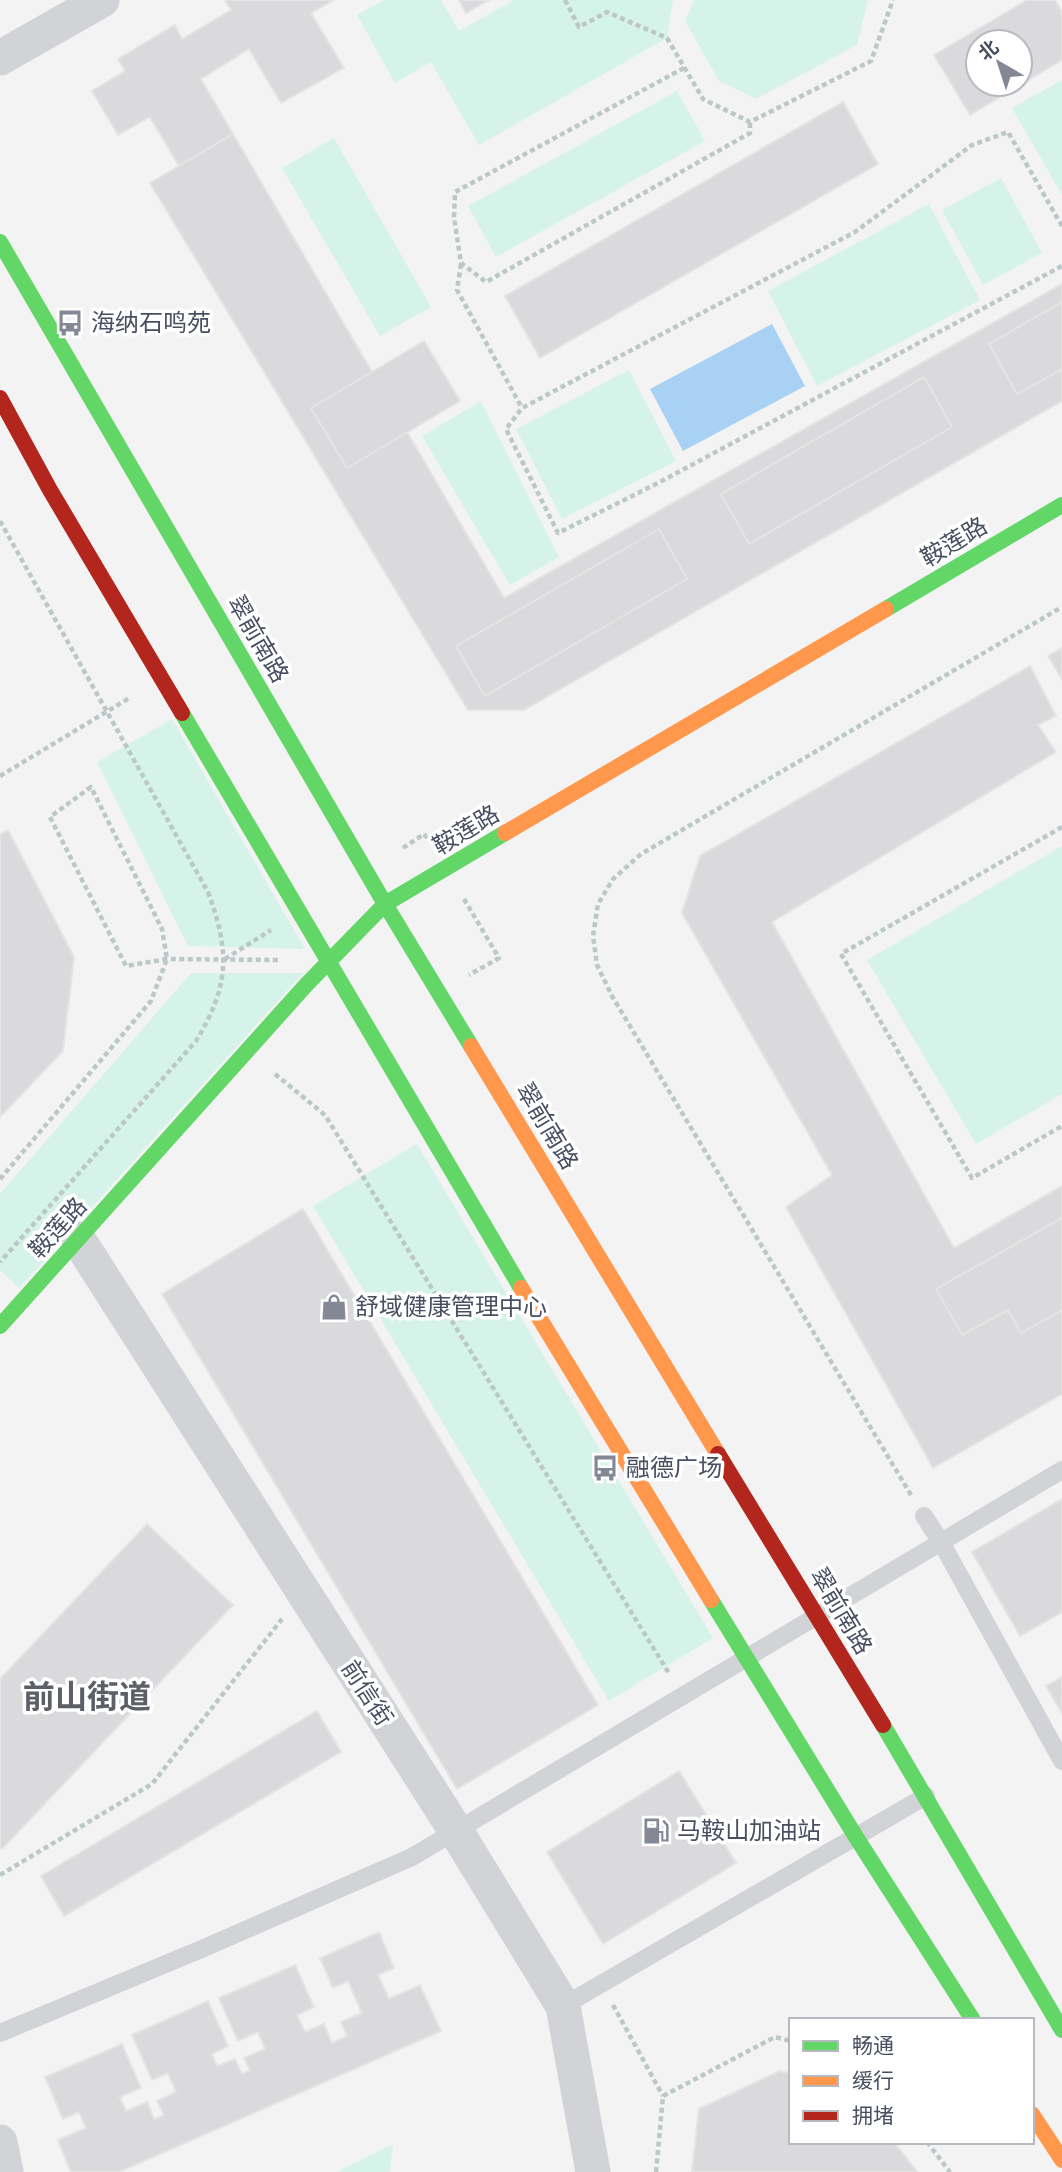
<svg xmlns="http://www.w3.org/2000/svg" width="1062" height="2172" viewBox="0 0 1062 2172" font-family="Ubuntu,'Noto Sans SC',sans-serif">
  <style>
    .green { fill: #d6f3e9 }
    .water { fill: #a8d1f3 }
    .building { fill: #dadadd; stroke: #e4e4e5; stroke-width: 2; fill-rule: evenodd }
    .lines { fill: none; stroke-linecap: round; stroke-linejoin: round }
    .path { stroke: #bcc8c8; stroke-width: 4.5; stroke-dasharray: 5 3.5; stroke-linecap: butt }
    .lane { stroke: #d1d3d6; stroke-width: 18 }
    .street { stroke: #d1d3d6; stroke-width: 35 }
    .fast { stroke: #63d668; stroke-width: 16 }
    .slow { stroke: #ff974d; stroke-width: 16 }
    .jam { stroke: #b3261e; stroke-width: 16 }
    .labels { text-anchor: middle; stroke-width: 7; stroke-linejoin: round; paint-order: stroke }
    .poi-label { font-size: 24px; fill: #484f61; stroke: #fff; text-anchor: start }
    .street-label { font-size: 24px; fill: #484f61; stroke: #fff }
    .district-label { font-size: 32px; font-weight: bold; fill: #5d5f67; stroke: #fff }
  </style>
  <rect width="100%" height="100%" fill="#f3f3f3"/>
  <g class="green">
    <polygon points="384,0 441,0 459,31 514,0 673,0 667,38 479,145 431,62 395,83 357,15"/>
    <polygon points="694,0 868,0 857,45 756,99 719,81 685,21"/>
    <polygon points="1062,80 1062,195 1012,108"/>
    <polygon points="677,91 705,141 496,257 468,206"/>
    <polygon points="334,138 431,307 380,336 282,168"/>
    <polygon points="1001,178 1042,253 983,285 942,210"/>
    <polygon points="929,204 980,300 817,386 768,291"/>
    <polygon points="629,370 676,461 562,519 516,429"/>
    <polygon points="481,401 559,557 510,585 422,436"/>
    <polygon points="172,719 305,949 188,946 97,762"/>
    <polygon points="1062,846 1062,1094 976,1144 867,960"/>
    <polygon points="191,973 303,973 19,1288 0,1270 0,1194"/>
    <polygon points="417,1144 713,1638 609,1701 313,1206"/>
    <polygon points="393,2144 390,2172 337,2172"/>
  </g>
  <polygon class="water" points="772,324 805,386 683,451 650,389"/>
  <g class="building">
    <polygon points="225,0 334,0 311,13 344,68 281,103 249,49 201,79 233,134 179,166 150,117 118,135 92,91 125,71 118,59 175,25 182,39 231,10"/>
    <polygon points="459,0 489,0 466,13"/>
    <path d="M1027,0h28l7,12v48l-92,55 -36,-60zM978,42h42v42h-42z"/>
    <polygon points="843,102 878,164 540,358 505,296"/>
    <polygon points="233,134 504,598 1062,284 1062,401 524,710 468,710 150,183"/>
    <polygon points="1062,302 1062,369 1017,394 989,344"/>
    <polygon points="424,341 460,401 347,468 311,408"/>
    <polygon points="924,377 952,427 749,544 721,494"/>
    <polygon points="659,529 687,579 485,696 456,646"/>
    <polygon points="1062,648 1062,679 1048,656"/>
    <polygon points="1030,666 1056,716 1038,725 1056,752 772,922 954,1248 1062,1186 1062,1394 933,1468 786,1207 832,1175 682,913 700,856"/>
    <polygon points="8,830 74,957 63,1051 0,1117 0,834"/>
    <polygon points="303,1209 598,1705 457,1789 162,1294"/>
    <polygon points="1062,1218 1062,1310 1021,1333 1008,1310 962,1335 936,1289"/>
    <polygon points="1062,1499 1062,1612 1020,1636 972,1552"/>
    <polygon points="147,1524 233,1605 2,1849 0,1847 0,1679"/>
    <polygon points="1062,1677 1062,1713 1046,1686"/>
    <polygon points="317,1711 341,1752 64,1916 41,1876"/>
    <polygon points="679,1771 736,1863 603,1944 547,1852"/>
    <polygon points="379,1932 394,1968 378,1975 389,1999 420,1985 441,2031 119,2172 71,2172 58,2140 86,2128 79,2112 63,2119 45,2077 122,2044 141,2088 120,2097 126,2111 147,2102 154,2119 164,2115 157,2101 176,2092 168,2073 152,2080 132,2035 208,2001 228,2046 212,2054 217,2066 235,2059 242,2074 250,2070 244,2058 265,2049 258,2032 238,2041 219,1998 295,1965 314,2007 297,2015 305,2032 324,2024 332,2043 347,2036 341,2022 362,2013 348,1981 333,1988 320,1958"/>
    <polygon points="780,2071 791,2074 791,2142 894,2142 917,2172 692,2172 699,2109"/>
    <polygon points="780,2071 791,2074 791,2142 894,2142 917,2172 692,2172 699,2109"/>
  </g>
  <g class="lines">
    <g class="path">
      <polyline points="565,0 579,27 607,12 667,38 703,99 750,122 871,61 893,0"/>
      <polyline points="684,68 455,192 454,217 461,263 486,282 750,133 750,122"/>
      <polyline points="1062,226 1008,132 972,145 855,232 522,408 506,429 558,533 658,483 1062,266"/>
      <polyline points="461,264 457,290 522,408"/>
      <path d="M0,521l208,371c22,60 22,93 -12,149l-196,221"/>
      <polyline points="0,776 131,697"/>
      <polyline points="1062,827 841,954 972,1178 1062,1126"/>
      <polyline points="403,848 424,834 427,838"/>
      <polyline points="464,899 499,958 469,975"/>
      <polyline points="225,959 271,930"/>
      <polyline points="275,1074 325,1115 670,1675"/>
      <polyline points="0,1179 151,1001 167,959 162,929 91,787 50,817 126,966 167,959 280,960"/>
      <polyline points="911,1495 612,996 597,965 593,936 598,904 613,879 641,854 1062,607"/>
      <polyline points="0,1875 152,1784 282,1619"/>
      <polyline points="613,2005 663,2096"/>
      <polyline points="927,2142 950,2172"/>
      <polyline points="656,2172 663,2096 775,2037 791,2041"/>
    </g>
    <g class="lane">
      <polyline points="924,1516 941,1542 1062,1761"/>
      <polyline points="563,2006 926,1796"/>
      <polyline points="0,2033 204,1948 412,1857 1062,1470"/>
    </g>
    <g class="street">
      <polyline points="0,58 102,0"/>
      <polyline points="78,1239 456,1831 563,2006 593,2172"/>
      <polyline points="0,2142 6,2172"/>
    </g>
    <g class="fast">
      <polyline points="0,242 385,904 471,1046"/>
      <polyline points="886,609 1062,505"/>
      <polyline points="182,713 521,1288"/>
      <polyline points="0,1326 306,985 385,904 505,833"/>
      <polyline points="711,1600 856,1837 973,2020"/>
      <polyline points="883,1725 1062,2030"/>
    </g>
    <g class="slow">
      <polyline points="505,833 886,609"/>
      <polyline points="471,1046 718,1454"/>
      <polyline points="521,1288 711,1600"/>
      <polyline points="1032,2114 1062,2160"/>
    </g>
    <g class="jam">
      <polyline points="0,398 50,490 182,713"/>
      <polyline points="718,1454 883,1725"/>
    </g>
  </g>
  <defs>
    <g id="bus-bare" transform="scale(2.1)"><path d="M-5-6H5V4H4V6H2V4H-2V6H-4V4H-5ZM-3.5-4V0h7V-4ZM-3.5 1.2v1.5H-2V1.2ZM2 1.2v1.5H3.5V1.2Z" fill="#848894" stroke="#fff" stroke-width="2.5" paint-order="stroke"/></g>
    <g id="shop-bare" transform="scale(2.1)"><path d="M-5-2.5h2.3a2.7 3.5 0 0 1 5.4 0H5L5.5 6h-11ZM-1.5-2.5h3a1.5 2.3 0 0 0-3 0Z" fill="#848894" stroke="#fff" stroke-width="2.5" paint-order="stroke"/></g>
    <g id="fuel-bare" transform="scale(2.1)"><path d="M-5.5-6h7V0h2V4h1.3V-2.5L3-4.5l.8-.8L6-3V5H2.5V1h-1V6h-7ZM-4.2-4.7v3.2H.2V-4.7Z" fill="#848894" stroke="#fff" stroke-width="2.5" paint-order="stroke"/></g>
  </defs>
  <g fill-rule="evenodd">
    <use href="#bus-bare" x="70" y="323"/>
    <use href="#shop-bare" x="334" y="1307"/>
    <use href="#bus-bare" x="605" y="1468"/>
    <use href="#fuel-bare" x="656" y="1831"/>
  </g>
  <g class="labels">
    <g class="poi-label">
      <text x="91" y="331">海纳石鸣苑</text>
      <text x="355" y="1315">舒域健康管理中心</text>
      <text x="626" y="1476">融德广场</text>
      <text x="677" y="1839">马鞍山加油站</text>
    </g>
    <g class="street-label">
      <text transform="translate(954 542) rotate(-31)" y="8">鞍莲路</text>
      <text transform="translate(258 639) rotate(60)" y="8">翠前南路</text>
      <text transform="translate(466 830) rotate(-31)" y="8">鞍莲路</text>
      <text transform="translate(547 1126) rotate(59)" y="8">翠前南路</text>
      <text transform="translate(58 1228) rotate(-48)" y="8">鞍莲路</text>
      <text transform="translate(841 1611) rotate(59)" y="8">翠前南路</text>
      <text transform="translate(367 1693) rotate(57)" y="8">前信街</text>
    </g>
    <g class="district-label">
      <text x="87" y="1708">前山街道</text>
    </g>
  </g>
  <rect x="789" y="2018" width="245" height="126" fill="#ffffff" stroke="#b6b9c0" stroke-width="2"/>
  <rect x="803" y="2041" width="35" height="10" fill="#63d668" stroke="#b6b9c0" stroke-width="2"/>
  <text x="852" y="2053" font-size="21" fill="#484f61">畅通</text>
  <rect x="803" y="2076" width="35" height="10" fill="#ff974d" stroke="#b6b9c0" stroke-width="2"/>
  <text x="852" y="2088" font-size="21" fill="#484f61">缓行</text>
  <rect x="803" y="2111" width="35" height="10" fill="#b3261e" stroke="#b6b9c0" stroke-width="2"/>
  <text x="852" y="2123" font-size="21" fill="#484f61">拥堵</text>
  <g transform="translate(999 63) rotate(321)"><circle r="33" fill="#ffffff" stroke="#b6b9c0" stroke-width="2"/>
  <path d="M0-5L12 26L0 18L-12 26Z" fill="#848894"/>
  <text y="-10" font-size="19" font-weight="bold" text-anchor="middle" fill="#484f61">北</text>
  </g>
</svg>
